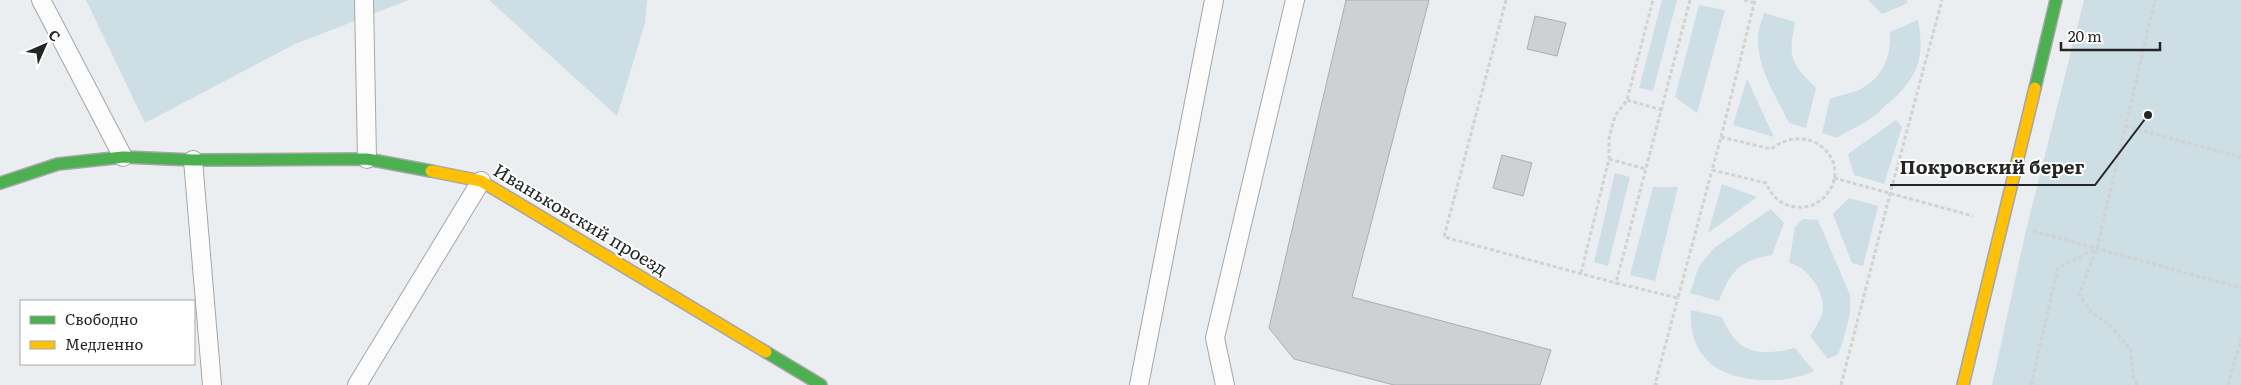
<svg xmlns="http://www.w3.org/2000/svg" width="2241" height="385" viewBox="0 0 2241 385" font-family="Literata,serif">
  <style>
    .green { fill: #cddee4 }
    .building { fill: #ced1d2; stroke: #abadaf }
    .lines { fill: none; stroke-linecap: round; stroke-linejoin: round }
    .lane-casing { stroke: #a4a6a7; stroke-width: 20 }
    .fast-casing { stroke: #a4a6a7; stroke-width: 14 }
    .slow-casing { stroke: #a4a6a7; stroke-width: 14 }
    .path { stroke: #d1d2d2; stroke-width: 3; stroke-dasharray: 4 2.5; stroke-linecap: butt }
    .lane { stroke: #fcfcfd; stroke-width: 18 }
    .fast { stroke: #4caf50; stroke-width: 11 }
    .slow { stroke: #ffc107; stroke-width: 11 }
    .labels { text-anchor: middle; stroke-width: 4; stroke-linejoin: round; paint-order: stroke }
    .street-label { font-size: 18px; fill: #242626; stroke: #fff }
    .leader { fill: none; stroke: #242626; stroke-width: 2 }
    .callout-dot { fill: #242626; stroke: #fff; stroke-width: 2 }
    .callout-label { font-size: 19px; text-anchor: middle; font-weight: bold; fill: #242626; stroke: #fff; stroke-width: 4; stroke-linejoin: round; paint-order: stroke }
  </style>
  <rect width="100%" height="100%" fill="#ebeef0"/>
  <g class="green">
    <polygon points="86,0 409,0 295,44 145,123"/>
    <polygon points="489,0 647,0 645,23 617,116"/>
    <polygon points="1662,0 1677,0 1653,91 1639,88"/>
    <polygon points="1868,0 1907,0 1908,3 1882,14"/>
    <polygon points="2084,0 2241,0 2241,385 1992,385 2026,230"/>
    <polygon points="1699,5 1725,10 1697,113 1675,97"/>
    <path d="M1764,13l31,9c-7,36 -5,40 21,66l-10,40 -17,-5c-13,-27 -33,-56 -31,-88 1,-7 4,-15 6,-22z"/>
    <path d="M1918,20c8,40 -2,61 -33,86 -5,5 -11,11 -18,15 -10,6 -20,10 -30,17l-15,-5 8,-34c10,-4 23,-6 31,-10 23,-13 30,-33 29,-57z"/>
    <polygon points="1747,79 1774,137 1733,125"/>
    <polygon points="1896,120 1902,127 1884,184 1854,175 1848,154"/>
    <polygon points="1615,173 1630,177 1608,266 1594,262"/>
    <polygon points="1722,184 1757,197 1708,233"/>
    <polygon points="1653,187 1678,187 1655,281 1630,275"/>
    <polygon points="1849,198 1878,206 1863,266 1852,263 1833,214"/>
    <path d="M1771,209l13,14 -12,32c-32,5 -42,17 -53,46l-29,-8 9,-27 15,-18z"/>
    <path d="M1803,219l15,1 32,75v19l-7,27 -5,13 -10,5 -18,-23c6,-9 14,-21 13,-32 -2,-17 -17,-38 -34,-41l6,-36z"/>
    <path d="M1691,310l31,7c15,37 37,40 73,31l19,23c-27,14 -86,14 -109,-13 -12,-14 -15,-30 -14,-48z"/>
  </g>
  <g class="building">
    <polygon points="1346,0 1429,0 1352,297 1551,350 1540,385 1394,385 1294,359 1269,328"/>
    <polygon points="1535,16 1566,23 1557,56 1527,49"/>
    <polygon points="1502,155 1532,163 1523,196 1493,188"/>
  </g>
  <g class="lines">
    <g class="lane-casing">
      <g id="lane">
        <polyline points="41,0 123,157"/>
        <polyline points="364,0 367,159"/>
        <polyline points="193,160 212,385"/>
        <polyline points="357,385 481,181"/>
        <polyline points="1139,385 1214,0"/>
        <polyline points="1225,385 1215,338 1295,0"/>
      </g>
    </g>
    <g class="fast-casing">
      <g id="fast">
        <polyline points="2035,88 2056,0"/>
        <polyline points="0,183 58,164 123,157 193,160 367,159 431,171"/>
        <polyline points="766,352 821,385"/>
      </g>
    </g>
    <g class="slow-casing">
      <g id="slow">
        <polyline points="431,171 481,181 766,352"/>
        <polyline points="1963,385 2035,88"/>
      </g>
    </g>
    <g class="path">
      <polyline points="1506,0 1444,237 1616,283"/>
      <polyline points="1690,0 1616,283 1678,298 1712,170"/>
      <polyline points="1744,0 1755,3"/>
      <polyline points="1627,100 1662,110"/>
      <polyline points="2125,126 2241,157"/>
      <path d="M1721,137l50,12c43,-32 86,19 51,50 -7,6 -15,9 -25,8 -15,-1 -25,-10 -31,-24l-54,-13z"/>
      <polyline points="1721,137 1755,0"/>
      <polyline points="1609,159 1646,169"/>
      <polyline points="1834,178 1973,216"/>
      <polyline points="2033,231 2241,288"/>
      <polyline points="1581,273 1609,159 1609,138 1615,116 1627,100 1653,0"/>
      <polyline points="1658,385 1655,384 1678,298"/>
      <polyline points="1841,385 1890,194 1942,0"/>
      <polyline points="2031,385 2058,268 2097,248"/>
      <polyline points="2137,385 2133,377 2131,350 2109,324 2092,313 2079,294 2097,248 2155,0"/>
      <polyline points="2228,385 2241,339"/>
    </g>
    <use href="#lane" class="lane"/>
    <use href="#fast" class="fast"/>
    <use href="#slow" class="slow"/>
  </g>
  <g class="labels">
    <g class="street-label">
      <text transform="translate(580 220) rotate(31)" y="6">Иваньковский проезд</text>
    </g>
  </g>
  <path class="leader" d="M2148 115L2095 185H1890"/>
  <circle class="callout-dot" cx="2148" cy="115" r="5"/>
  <g class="callout-label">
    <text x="1992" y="174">Покровский берег</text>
  </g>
  <rect x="20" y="300" width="175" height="65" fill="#ffffff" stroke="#a7a8a8"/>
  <rect x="30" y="316" width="25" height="8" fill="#4caf50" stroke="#a7a8a8"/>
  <text x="65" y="325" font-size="15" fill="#242626">Свободно</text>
  <rect x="30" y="341" width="25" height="8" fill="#ffc107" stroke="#a7a8a8"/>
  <text x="65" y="350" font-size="15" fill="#242626">Медленно</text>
  <g transform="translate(45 45) rotate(45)" stroke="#ffffff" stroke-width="4" paint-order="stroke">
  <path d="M0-4L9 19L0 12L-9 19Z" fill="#242626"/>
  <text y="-8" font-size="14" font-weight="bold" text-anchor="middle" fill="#242626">С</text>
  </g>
  <path d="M2061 42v8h99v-8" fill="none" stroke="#242626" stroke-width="2.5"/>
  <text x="2068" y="42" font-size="15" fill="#242626" stroke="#ffffff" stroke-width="4" paint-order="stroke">20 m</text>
</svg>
